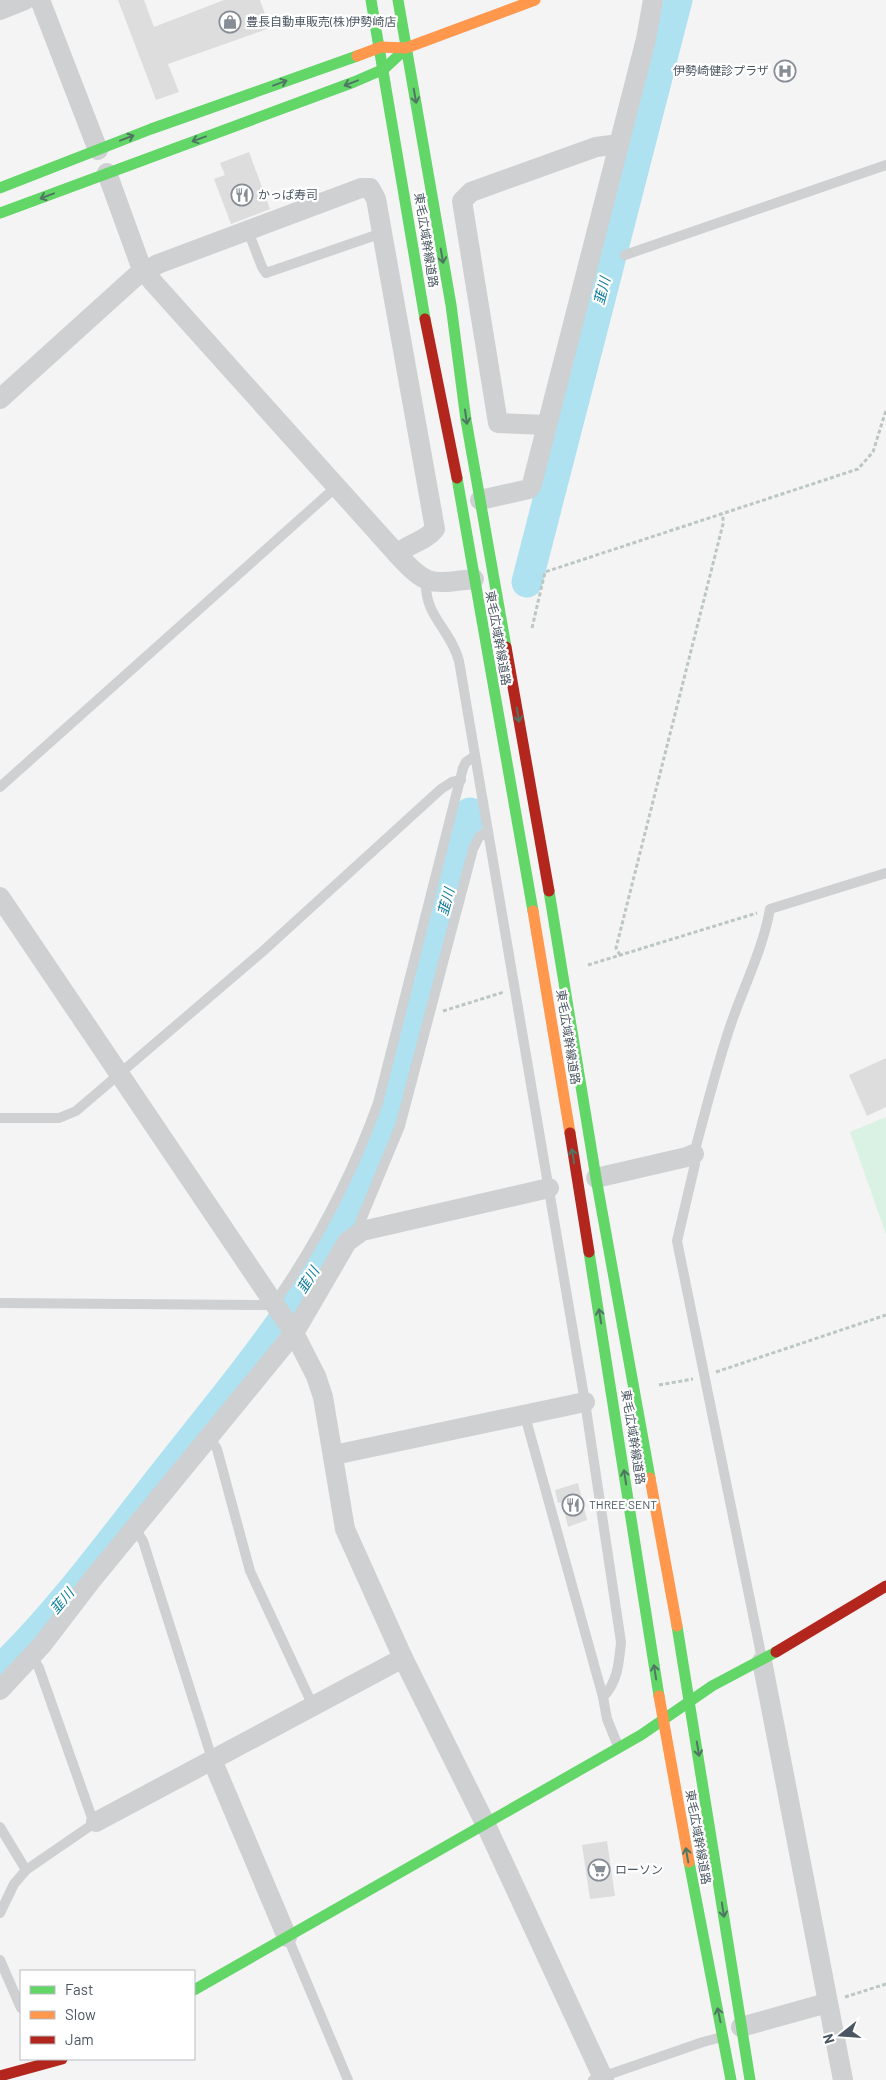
<svg xmlns="http://www.w3.org/2000/svg" width="886" height="2080" viewBox="0 0 886 2080" font-family="Barlow,'Noto Sans JP',sans-serif">
  <style>
    .green { fill: #d9f2e3 }
    .lines { fill: none; stroke-linecap: round; stroke-linejoin: round }
    .river { stroke: #aee2f0; stroke-width: 31 }
    .building { fill: #ddddde }
    .path { stroke: #bcc7c4; stroke-width: 3; stroke-dasharray: 4 2.5; stroke-linecap: butt }
    .lane { stroke: #ced0d2; stroke-width: 10 }
    .street { stroke: #ced0d2; stroke-width: 20 }
    .fast { stroke: #63d668; stroke-width: 11 }
    .slow { stroke: #ff974d; stroke-width: 11 }
    .jam { stroke: #b3261e; stroke-width: 11 }
    .oneway { stroke: #507663 }
    .labels { text-anchor: middle; stroke-width: 4.5; stroke-linejoin: round; paint-order: stroke }
    .poi-label { font-size: 12px; fill: #4a5661; stroke: #fff; text-anchor: start }
    .street-label { font-size: 12px; fill: #4a5661; stroke: #fff }
    .water-label { font-size: 14px; font-style: italic; fill: #0c7c9b; stroke: #fff }
  </style>
  <rect width="100%" height="100%" fill="#f4f4f4"/>
  <polygon class="green" points="886,1117 886,1234 850,1132"/>
  <g class="lines">
    <g class="river">
      <polyline points="527,582 677,0"/>
      <path d="M0,1670c56,-53 110,-127 158,-188 46,-59 95,-117 137,-179 38,-56 67,-116 91,-178l84,-312"/>
    </g>
  </g>
  <g class="building">
    <polygon points="118,0 144,0 154,27 224,0 260,0 270,28 168,64 179,92 156,100"/>
    <polygon points="249,152 270,209 231,224 214,179 225,175 220,163"/>
    <polygon points="886,1058 886,1107 867,1116 849,1075"/>
    <polygon points="578,1483 587,1520 568,1527 562,1502 558,1503 555,1490"/>
    <polygon points="607,1841 615,1896 590,1899 582,1845"/>
  </g>
  <g class="lines">
    <g class="path">
      <polyline points="532,628 545,572 858,469 873,452 886,410"/>
      <polyline points="620,955 616,948 723,524 723,514"/>
      <polyline points="588,965 757,913"/>
      <polyline points="443,1011 504,992"/>
      <polyline points="716,1372 886,1315"/>
      <polyline points="659,1385 693,1379"/>
      <polyline points="845,1997 886,1984"/>
    </g>
    <g class="lane">
      <polyline points="248,231 262,267 266,273 382,233"/>
      <polyline points="625,255 886,165"/>
      <path d="M426,581c-2,35 24,47 33,80l126,741 36,240c-2,20 -3,40 -18,55"/>
      <polyline points="0,787 336,487"/>
      <polyline points="0,1118 59,1118 76,1111 262,952 441,789 452,782 461,780"/>
      <polyline points="362,1231 359,1226 361,1220 400,1126 473,849 479,837 488,831"/>
      <path d="M0,1303l266,2 8,-3 6,-7c41,-60 73,-123 98,-192l85,-335 3,-6 9,-6"/>
      <polyline points="525,1416 603,1697 607,1719 618,1746"/>
      <polyline points="209,1437 217,1449 250,1571 313,1706"/>
      <polyline points="135,1529 143,1541 213,1762"/>
      <path d="M762,1659l-85,-418 18,-77 -1,-10c12,-45 23,-90 38,-133 13,-37 31,-73 38,-112l116,-36"/>
      <polyline points="0,1827 26,1870"/>
      <polyline points="0,1913 14,1884 26,1870 96,1822 91,1815 39,1668 32,1656"/>
      <polyline points="288,1938 348,2080"/>
      <polyline points="0,1960 21,2008"/>
      <polyline points="593,2080 703,2042 722,2037"/>
    </g>
    <g class="street">
      <polyline points="40,0 98,150"/>
      <polyline points="0,10 25,0"/>
      <path d="M107,173l33,91 12,17 245,273c30,33 33,30 77,25"/>
      <path d="M0,399l135,-122 23,-13 203,-76h9l6,11 59,330c-9,12 -27,15 -38,25"/>
      <polyline points="547,425 498,423 462,201 471,192 596,147 619,144"/>
      <polyline points="480,500 529,489 532,484 646,39 653,0"/>
      <polyline points="0,897 294,1333 316,1376 323,1397 345,1529 403,1658 485,1823 604,2080"/>
      <polyline points="596,1178 687,1157 694,1154"/>
      <polyline points="334,1455 585,1402"/>
      <polyline points="762,1661 843,2080"/>
      <polyline points="0,1690 42,1645 91,1581 294,1333 347,1242 362,1231 549,1188"/>
      <polyline points="213,1762 287,1937"/>
      <polyline points="96,1822 403,1658"/>
      <polyline points="741,2027 827,2003"/>
    </g>
    <g class="fast">
      <polyline points="371,0 425,319"/>
      <polyline points="398,0 451,305 466,420 506,647"/>
      <polyline points="0,188 151,129 357,56"/>
      <polyline points="0,213 354,82 384,69 400,54"/>
      <polyline points="457,478 533,911"/>
      <polyline points="549,891 596,1178 650,1478"/>
      <polyline points="589,1252 659,1696"/>
      <polyline points="677,1626 750,2080"/>
      <polyline points="689,1862 731,2080"/>
      <polyline points="194,1990 641,1735 712,1686 776,1652"/>
    </g>
    <g class="slow">
      <polyline points="357,56 381,47 406,48 535,0"/>
      <polyline points="533,911 570,1133"/>
      <polyline points="650,1478 677,1626"/>
      <polyline points="659,1696 689,1862"/>
    </g>
    <g class="jam">
      <polyline points="425,319 457,478"/>
      <polyline points="506,647 549,891"/>
      <polyline points="570,1133 589,1252"/>
      <polyline points="776,1652 886,1586"/>
      <polyline points="0,2076 62,2059"/>
    </g>
  </g>
  <defs><path id="oneway-shaft" d="M-6 0H5M1.5-3L5.5 0L1.5 3" fill="none" stroke-width="1.6" stroke-linecap="round" stroke-linejoin="round" transform="scale(1.25)"/></defs>
  <g class="oneway">
    <use href="#oneway-shaft" transform="translate(280 83) rotate(-20)"/>
    <use href="#oneway-shaft" transform="translate(351 83) rotate(159)"/>
    <use href="#oneway-shaft" transform="translate(415 96) rotate(80)"/>
    <use href="#oneway-shaft" transform="translate(127 138) rotate(-21)"/>
    <use href="#oneway-shaft" transform="translate(199 139) rotate(160)"/>
    <use href="#oneway-shaft" transform="translate(47 196) rotate(159)"/>
    <use href="#oneway-shaft" transform="translate(442 256) rotate(80)"/>
    <use href="#oneway-shaft" transform="translate(466 417) rotate(82)"/>
    <use href="#oneway-shaft" transform="translate(518 715) rotate(80)"/>
    <use href="#oneway-shaft" transform="translate(573 1156) rotate(-99)"/>
    <use href="#oneway-shaft" transform="translate(600 1316) rotate(-99)"/>
    <use href="#oneway-shaft" transform="translate(625 1477) rotate(-99)"/>
    <use href="#oneway-shaft" transform="translate(655 1672) rotate(-99)"/>
    <use href="#oneway-shaft" transform="translate(698 1749) rotate(81)"/>
    <use href="#oneway-shaft" transform="translate(687 1855) rotate(-100)"/>
    <use href="#oneway-shaft" transform="translate(723 1910) rotate(81)"/>
    <use href="#oneway-shaft" transform="translate(719 2015) rotate(-102)"/>
  </g>
  <defs>
    <g id="shop-ring" transform="scale(1.125)"><circle r="9.5" fill="#fff" stroke="#868d94" stroke-width="1.5"/><path d="M-5-2.5h2.3a2.7 3.5 0 0 1 5.4 0H5L5.5 6h-11ZM-1.5-2.5h3a1.5 2.3 0 0 0-3 0Z" fill="#868d94"/></g>
    <g id="hospital-ring" transform="scale(1.125)"><circle r="9.5" fill="#fff" stroke="#868d94" stroke-width="1.5"/><path d="M-5-5h3v3.5h4V-5h3V5h-3V1.5h-4V5h-3Z" fill="#868d94"/></g>
    <g id="restaurant-ring" transform="scale(1.125)"><circle r="9.5" fill="#fff" stroke="#868d94" stroke-width="1.5"/><path d="M-5-6h1v4h1v-4h1v4h1v-4h1v5L-1.5 .5V6h-2V.5L-5-1ZM5-6V6H3V1.5H1.5Q1.5-4 5-6Z" fill="#868d94"/></g>
    <g id="supermarket-ring" transform="scale(1.125)"><circle r="9.5" fill="#fff" stroke="#868d94" stroke-width="1.5"/><path d="M-6-5.5h2.5l.6 2H6L4.5 2H-2.5L-4.4-4H-6ZM-1.5 3.2a1.3 1.3 0 1 0 .1 0ZM3 3.2a1.3 1.3 0 1 0 .1 0Z" fill="#868d94"/></g>
  </defs>
  <g fill-rule="evenodd">
    <use href="#shop-ring" x="230" y="22"/>
    <use href="#hospital-ring" x="785" y="71"/>
    <use href="#restaurant-ring" x="242" y="195"/>
    <use href="#restaurant-ring" x="573" y="1505"/>
    <use href="#supermarket-ring" x="599" y="1870"/>
  </g>
  <g class="labels">
    <g class="poi-label">
      <text x="246" y="26">豊長自動車販売(株)伊勢崎店</text>
      <text x="769" y="75" text-anchor="end">伊勢崎健診プラザ</text>
      <text x="258" y="199">かっぱ寿司</text>
      <text x="589" y="1509">THREE SENT</text>
      <text x="615" y="1874">ローソン</text>
    </g>
    <g class="street-label">
      <text transform="translate(426 240) rotate(81)" y="4">東毛広域幹線道路</text>
      <text transform="translate(498 638) rotate(80)" y="4">東毛広域幹線道路</text>
      <text transform="translate(568 1037) rotate(81)" y="4">東毛広域幹線道路</text>
      <text transform="translate(633 1437) rotate(81)" y="4">東毛広域幹線道路</text>
      <text transform="translate(698 1837) rotate(80)" y="4">東毛広域幹線道路</text>
    </g>
    <g class="water-label">
      <text transform="translate(602 291) rotate(-76)" y="5">韮川</text>
      <text transform="translate(446 902) rotate(-75)" y="5">韮川</text>
      <text transform="translate(308 1280) rotate(-58)" y="5">韮川</text>
      <text transform="translate(62 1601) rotate(-50)" y="5">韮川</text>
    </g>
  </g>
  <rect x="20" y="1970" width="175" height="90" fill="#ffffff" stroke="#b7bbc0"/>
  <rect x="30" y="1986" width="25" height="8" fill="#63d668" stroke="#b7bbc0"/>
  <text x="65" y="1995" font-size="15" fill="#4a5661">Fast</text>
  <rect x="30" y="2011" width="25" height="8" fill="#ff974d" stroke="#b7bbc0"/>
  <text x="65" y="2020" font-size="15" fill="#4a5661">Slow</text>
  <rect x="30" y="2036" width="25" height="8" fill="#b3261e" stroke="#b7bbc0"/>
  <text x="65" y="2045" font-size="15" fill="#4a5661">Jam</text>
  <g transform="translate(841 2035) rotate(253)" stroke="#ffffff" stroke-width="4" paint-order="stroke">
  <path d="M0-4L9 19L0 12L-9 19Z" fill="#4a5661"/>
  <text y="-8" font-size="14" font-weight="bold" text-anchor="middle" fill="#4a5661">N</text>
  </g>
</svg>
